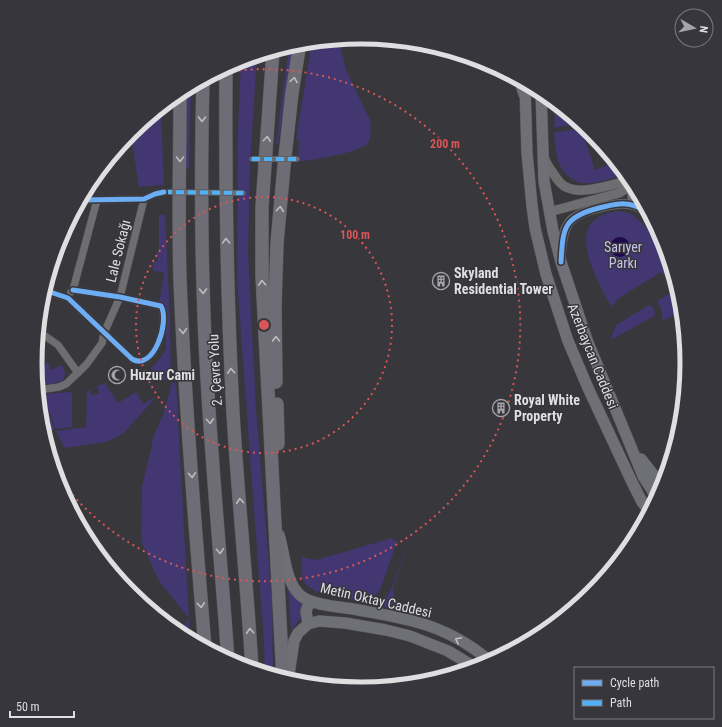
<svg xmlns="http://www.w3.org/2000/svg" width="722" height="727" viewBox="0 0 722 727" font-family="'Roboto Condensed',sans-serif">
  <style>
    .green { fill: #423771 }
    .water { fill: #20084e }
    .lines { fill: none; stroke-linecap: round; stroke-linejoin: round }
    .minor-casing { stroke: #565558; stroke-width: 8 }
    .tertiary-casing { stroke: #565558; stroke-width: 10 }
    .primary-casing { stroke: #565558; stroke-width: 12 }
    .motorway-casing { stroke: #565558; stroke-width: 14 }
    .minor { stroke: #6e6e71; stroke-width: 7 }
    .tertiary { stroke: #6e6e71; stroke-width: 9 }
    .primary { stroke: #6f6f76; stroke-width: 11 }
    .motorway { stroke: #6e6d75; stroke-width: 13 }
    .pedestrian-bridge-casing { stroke: #565558; stroke-width: 6; stroke-linecap: butt }
    .pedestrian-bridge { stroke: #6e6e71; stroke-width: 5 }
    .quiet { stroke: #4fb1f8; stroke-width: 4; stroke-dasharray: 8 4; stroke-linecap: butt }
    .cycleway-casing { stroke: #37363c; stroke-width: 8 }
    .cycleway { stroke: #6dadf4; stroke-width: 5 }
    .oneway { stroke: #bdbdc1 }
    .oneway2 { stroke: #bdbdc2 }
    .ring { fill: none; stroke: #d85656; stroke-width: 2; stroke-dasharray: 2 4 }
    .labels { text-anchor: middle; stroke-width: 3; stroke-linejoin: round; paint-order: stroke }
    .park-label { font-size: 14px; fill: #c5c2ee; stroke: #37363c }
    .street-label { font-size: 14px; fill: #dfdfe2; stroke: #37363c }
    .poi-label { font-size: 14px; font-weight: bold; fill: #dfdfe2; stroke: #37363c; text-anchor: start }
    .rim { fill: none; stroke: #dfdfe2; stroke-width: 5 }
    .centre { fill: #d85656; stroke: #37363c; stroke-width: 2 }
    .ring-label { font-size: 12px; text-anchor: middle; font-weight: bold; fill: #d85656; stroke: #37363c; stroke-width: 3; stroke-linejoin: round; paint-order: stroke }
  </style>
  <rect width="100%" height="100%" fill="#38373b"/>
  <g class="green">
    <path d="M339,40l7,30 24,50c1,8 2,18 -3,24 -8,9 -59,17 -73,18l1,-1 3,-1 1,-20 -3,-1 16,-97z"/>
    <polygon points="293,45 278,144 276,144 289,46"/>
    <polygon points="257,56 250,165 248,253 256,409 272,602 273,676 265,673 264,644 237,280 238,130 241,61"/>
    <polygon points="191,86 189,168 186,169 186,89"/>
    <polygon points="161,108 164,185 139,187 132,143 124,141 131,133"/>
    <polygon points="563,110 567,113 570,125 554,128 555,111"/>
    <path d="M581,128l14,42 20,-8 10,12c-10,3 -22,8 -33,9 -6,1 -13,0 -18,-3 -18,-10 -18,-28 -20,-47z"/>
    <path d="M621,211l11,3 14,13 25,40 1,5 -7,4 -4,-4 -45,28 1,2 -6,4c-17,-30 -51,-91 10,-95z"/>
    <polygon points="159,215 165,215 170,318 171,380 164,380 151,369 162,356 166,349 166,305 159,304 164,272 153,271 153,262 158,261 157,252 159,252"/>
    <polygon points="677,289 681,300 682,310 663,321 661,309 657,301"/>
    <path d="M649,305c4,2 5,4 6,8l-1,3 -43,24 1,-5 4,-10z"/>
    <path d="M48,363l3,7 11,-5 3,8 -1,6c-7,6 -18,5 -27,5l-2,-16z"/>
    <polygon points="176,382 189,619 190,640 178,633 189,618 159,581 141,541 142,487 154,435 164,413 172,383"/>
    <polygon points="105,383 118,403 136,392 143,404 155,397 155,398 123,434 106,442 64,448 56,431 86,427 87,391 90,390 92,396 99,393 97,386"/>
    <polygon points="72,392 72,427 56,429 42,394"/>
    <polygon points="38,395 41,395 55,429 48,431 40,416"/>
    <polygon points="414,528 393,588 394,598 401,611 376,605 384,600 391,590"/>
    <polygon points="392,538 397,542 380,590 372,599 357,601 315,591 305,584 301,575 302,557 316,560"/>
    <polygon points="288,588 302,602 302,617 291,630"/>
  </g>
  <circle class="water" cx="620" cy="247" r="10"/>
  <g class="lines">
    <g class="minor-casing">
      <g id="minor">
        <polyline points="81,200 144,199 155,194 164,192"/>
        <polyline points="88,200 92,180"/>
        <path d="M44,290l24,8 64,61c22,13 38,-38 29,-53l-41,-9 -47,-7"/>
        <polyline points="71,292 73,290 97,200"/>
        <polyline points="38,331 58,345 78,373"/>
        <polyline points="38,390 59,387 66,384 86,365 102,343 104,333 120,297 144,199"/>
      </g>
    </g>
    <g class="tertiary-casing">
      <g id="tertiary">
        <path d="M544,157c2,7 7,13 11,19 3,4 6,9 11,11 18,9 46,-4 65,-6"/>
        <path d="M634,186c-3,7 -3,15 3,20"/>
        <polyline points="549,212 619,193 633,185"/>
        <path d="M561,254c2,-30 7,-39 38,-46 9,-2 18,-5 27,-4 8,0 14,5 21,6"/>
      </g>
    </g>
    <g class="primary-casing">
      <g id="primary">
        <polyline points="525,86 527,153 532,206 535,228 546,274 568,341 588,388 631,480 642,502 650,512"/>
        <polyline points="541,92 544,181 553,231 561,262 587,340 643,476 657,498"/>
        <polyline points="641,459 663,487"/>
        <path d="M279,535c6,19 6,46 21,60 10,10 39,12 53,14 21,4 42,7 63,13 27,7 54,22 75,40"/>
        <polyline points="308,624 306,611 310,601"/>
        <polyline points="288,681 294,641 298,633 308,624 319,621 345,623 386,630 410,636 448,651 476,668"/>
      </g>
    </g>
    <g class="motorway-casing">
      <g id="motorway">
        <polyline points="273,51 262,207 262,276 283,679"/>
        <path d="M226,68c-1,115 1,230 7,345 5,85 14,171 19,256"/>
        <path d="M203,80c-2,79 -2,158 1,236 4,115 16,230 24,344"/>
        <polyline points="521,81 525,94"/>
        <path d="M180,92c0,63 -2,125 0,188 5,123 15,245 25,368"/>
        <polyline points="276,382 275,306 277,243 284,166 292,93 300,43"/>
        <polyline points="277,404 278,444"/>
      </g>
    </g>
    <use href="#minor" class="minor"/>
    <use href="#tertiary" class="tertiary"/>
    <use href="#primary" class="primary"/>
    <use href="#motorway" class="motorway"/>
    <g class="pedestrian-bridge-casing">
      <g id="pedestrian-bridge">
        <polyline points="252,159 297,159"/>
        <polyline points="164,192 243,193"/>
      </g>
    </g>
    <use href="#pedestrian-bridge" class="pedestrian-bridge"/>
    <g class="quiet">
      <polyline points="252,159 297,159"/>
      <polyline points="164,192 243,193"/>
    </g>
    <g class="cycleway-casing">
      <g id="cycleway">
        <polyline points="81,200 144,199 155,194 164,192"/>
        <path d="M561,262c2,-34 2,-45 38,-54 9,-2 18,-5 27,-4 8,0 13,5 21,6"/>
        <path d="M44,290l24,8 64,61c22,13 38,-38 29,-53l-41,-9 -47,-7"/>
      </g>
    </g>
    <use href="#cycleway" class="cycleway"/>
  </g>
  <defs><path id="oneway-chevron" d="M-2-3.5L2.5 0L-2 3.5" fill="none" stroke-width="1.6" stroke-linecap="round" stroke-linejoin="round"/></defs>
  <g class="oneway">
    <use href="#oneway-chevron" transform="translate(294 80) rotate(-81)"/>
    <use href="#oneway-chevron" transform="translate(202 119) rotate(91)"/>
    <use href="#oneway-chevron" transform="translate(267 139) rotate(-85)"/>
    <use href="#oneway-chevron" transform="translate(180 159) rotate(90)"/>
    <use href="#oneway-chevron" transform="translate(280 209) rotate(-85)"/>
    <use href="#oneway-chevron" transform="translate(226 241) rotate(-92)"/>
    <use href="#oneway-chevron" transform="translate(262 283) rotate(-93)"/>
    <use href="#oneway-chevron" transform="translate(203 291) rotate(89)"/>
    <use href="#oneway-chevron" transform="translate(183 331) rotate(87)"/>
    <use href="#oneway-chevron" transform="translate(276 339) rotate(-91)"/>
    <use href="#oneway-chevron" transform="translate(231 371) rotate(-93)"/>
    <use href="#oneway-chevron" transform="translate(210 421) rotate(86)"/>
    <use href="#oneway-chevron" transform="translate(192 475) rotate(86)"/>
    <use href="#oneway-chevron" transform="translate(240 501) rotate(-95)"/>
    <use href="#oneway-chevron" transform="translate(220 551) rotate(86)"/>
    <use href="#oneway-chevron" transform="translate(201 605) rotate(86)"/>
    <use href="#oneway-chevron" transform="translate(250 631) rotate(-94)"/>
  </g>
  <use class="oneway2" href="#oneway-chevron" transform="translate(458 640) rotate(-152)"/>
  <g class="ring">
    <circle cx="264" cy="325" r="128"/>
    <path d="M215 74A256 256 0 1 1 56 474"/>
  </g>
  <defs>
    <g id="building-ring" transform="scale(0.9)"><circle r="9.5" fill="#37363c" stroke="#a5a4a8" stroke-width="1.5"/><path d="M-4-6H4V6H1V3H-1V6H-4ZM-2.5-4.3h1.7v1.8h-1.7ZM.8-4.3h1.7v1.8H.8ZM-2.5-1h1.7V.8h-1.7ZM.8-1h1.7V.8H.8Z" fill="#a5a4a8"/></g>
    <g id="mosque-ring" transform="scale(0.9)"><circle r="9.5" fill="#37363c" stroke="#a5a4a8" stroke-width="1.5"/><path d="M3.5-4.9A6 6 0 1 0 3.5 4.9A5 5 0 1 1 3.5-4.9Z" fill="#a5a4a8"/></g>
  </defs>
  <g fill-rule="evenodd">
    <use href="#building-ring" x="441" y="281"/>
    <use href="#mosque-ring" x="117" y="375"/>
    <use href="#building-ring" x="501" y="408"/>
  </g>
  <g class="labels">
    <g class="park-label">
      <text x="623" y="252">Sarıyer<tspan x="623" dy="16">Parkı</tspan></text>
    </g>
    <g class="street-label">
      <text transform="translate(118 251) rotate(-76)" y="5">Lale Sokağı</text>
      <text transform="translate(593 356) rotate(68)" y="5">Azerbaycan Caddesi</text>
      <text transform="translate(215 370) rotate(-93)" y="5">2. Çevre Yolu</text>
      <text transform="translate(376 600) rotate(13)" y="5">Metin Oktay Caddesi</text>
    </g>
    <g class="poi-label">
      <text x="454" y="278">Skyland<tspan x="454" dy="16">Residential Tower</tspan></text>
      <text x="130" y="380">Huzur Cami</text>
      <text x="514" y="405">Royal White<tspan x="514" dy="16">Property</tspan></text>
    </g>
  </g>
  <path d="M0 0H722V727H0ZM42 363a319 319 0 1 1 638 0a319 319 0 1 1-638 0Z" fill="#37363c" fill-rule="evenodd"/>
  <path class="rim" d="M42 363a319 319 0 1 1 638 0a319 319 0 1 1-638 0Z"/>
  <circle cx="264" cy="325" r="6" class="centre"/>
  <g class="ring-label">
    <text x="445" y="148">200 m</text>
    <text x="355" y="239">100 m</text>
  </g>
  <rect x="574" y="667" width="140" height="52" fill="#37363c" stroke="#7a7a7e"/>
  <rect x="582" y="680" width="20" height="6" fill="#6dadf4" stroke="#7a7a7e"/>
  <text x="610" y="687" font-size="12" fill="#dfdfe2">Cycle path</text>
  <rect x="582" y="700" width="20" height="6" fill="#4fb1f8" stroke="#7a7a7e"/>
  <text x="610" y="707" font-size="12" fill="#dfdfe2">Path</text>
  <g transform="translate(694 28) rotate(99)"><circle r="19" fill="#37363c" stroke="#7a7a7e"/>
  <path d="M0-3L7 15L0 10L-7 15Z" fill="#a5a4a8"/>
  <text y="-6" font-size="11" font-weight="bold" text-anchor="middle" fill="#dfdfe2">N</text>
  </g>
  <path d="M10 711v6h64v-6" fill="none" stroke="#dfdfe2" stroke-width="2"/>
  <text x="16" y="711" font-size="12" fill="#dfdfe2" stroke="#37363c" stroke-width="3" paint-order="stroke">50 m</text>
</svg>
